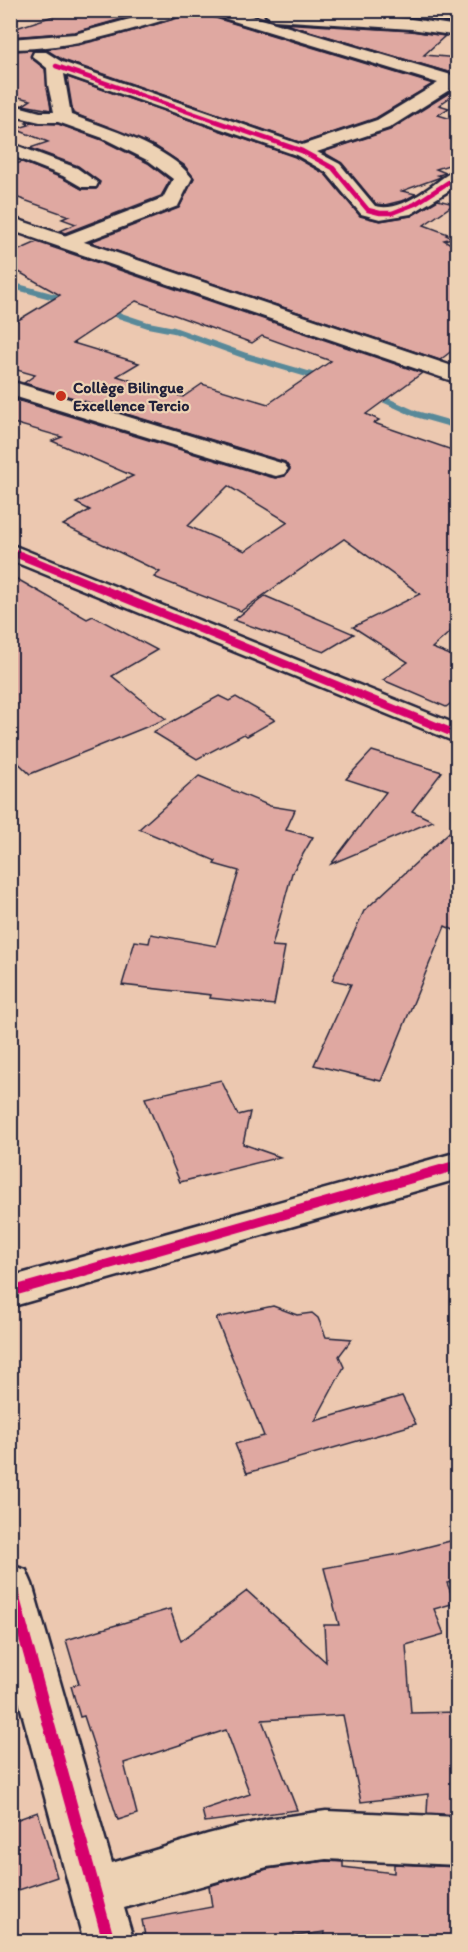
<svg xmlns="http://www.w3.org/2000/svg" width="468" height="1952" viewBox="0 0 468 1952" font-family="Itim,sans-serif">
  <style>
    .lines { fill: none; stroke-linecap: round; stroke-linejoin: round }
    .stream { stroke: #598999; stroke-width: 6 }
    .building { fill: #dfa8a1; stroke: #22223b; stroke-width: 1.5; fill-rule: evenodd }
    .minor-casing { stroke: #22223b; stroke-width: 5 }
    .secondary-casing { stroke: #22223b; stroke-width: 5 }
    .minor { fill: #edd2b4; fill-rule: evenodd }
    .secondary { fill: #edd2b4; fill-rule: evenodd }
    .cycleway-far3-casing { stroke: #edd2b4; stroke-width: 7 }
    .cycleway-far2-casing { stroke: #edd2b4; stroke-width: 10 }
    .cycleway-far1-casing { stroke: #edd2b4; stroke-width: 14 }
    .cycleway-casing { stroke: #edd2b4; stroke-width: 16 }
    .cycleway-far3 { stroke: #d6006c; stroke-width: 4.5 }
    .cycleway-far2 { stroke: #d6006c; stroke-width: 8 }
    .cycleway-far1 { stroke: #d6006c; stroke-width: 10 }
    .cycleway { stroke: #d6006c; stroke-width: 12 }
    .poi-dot { fill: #c8321e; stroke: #edd2b4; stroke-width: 2 }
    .labels { text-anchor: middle; stroke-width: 4.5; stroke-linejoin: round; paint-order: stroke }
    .far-poi-label { font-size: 16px; font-weight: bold; fill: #22223b; stroke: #edd2b4; text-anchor: start }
  </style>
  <rect width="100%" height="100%" fill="#ecc8b0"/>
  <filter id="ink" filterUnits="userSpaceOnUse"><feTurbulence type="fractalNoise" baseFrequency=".0167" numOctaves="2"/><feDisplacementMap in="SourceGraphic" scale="12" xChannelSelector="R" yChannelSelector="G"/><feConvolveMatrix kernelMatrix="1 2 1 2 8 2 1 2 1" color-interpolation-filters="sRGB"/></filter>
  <g filter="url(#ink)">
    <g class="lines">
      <g class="stream">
        <polyline points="10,285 66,300"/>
        <polyline points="106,311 148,325 174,330 246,356 321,378"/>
        <polyline points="374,395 416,414 458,426"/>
      </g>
    </g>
    <g class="building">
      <polygon points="72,10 153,10 75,32 10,37 10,30"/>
      <polygon points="191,10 203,10 206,15 433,84 376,118 302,143 63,60 47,50 40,50 78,45 122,34 188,15"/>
      <polygon points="319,10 458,10 458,15 448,22 411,17"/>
      <polygon points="282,23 411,31 445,36 424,55 458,58 458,75"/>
      <polygon points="33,50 31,58 45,69 51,110 23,105 31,100 10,95 10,64 17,62 14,51"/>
      <polygon points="67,77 295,157 325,174 360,216 380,221 411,216 438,200 454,204 424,225 448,234 446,235 452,238 444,240 458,248 458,346 440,360 90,242 179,208 194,178 184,165 155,146 73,113"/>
      <polygon points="452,91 458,92 439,105 449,108 438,115 458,121 458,162 436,169 446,173 438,175 441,176 438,178 402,191 416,194 405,200 385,205 376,204 342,163 323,152 390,130"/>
      <polygon points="30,122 58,124 102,140 148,163 170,180 161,196 65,233 60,231 76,224 62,219 69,216 10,195 10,166 22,162 62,178 82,189 96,189 100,182 78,166 30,148 48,142 15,129 29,125 26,123"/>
      <path d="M37,242l385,131 -56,41 13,6 -5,3 84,29v173l-26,23 26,10v40l-12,9 -63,-27 25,-18 -55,-35 67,-33 -76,-55 -103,72 -87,-34 6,-5 -97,-47 27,-15 -14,-7 57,-27 -81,-35 10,-4 -52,-15v-24l257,78 8,2 10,-2 5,-7 -5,-7 -261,-79 11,-8 -25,-7v-43l50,-30 -50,-28v-13zM136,301l116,42 10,-7 69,25 -63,43 -66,-20 -19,13 -66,-21 22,-13 -66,-20zM228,486l60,36 -43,29 -57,-25z"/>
      <polygon points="10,575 87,619 93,616 157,650 112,676 166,719 30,774 10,755"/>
      <polygon points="265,596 354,634 324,652 234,620"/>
      <polygon points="219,696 229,701 236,697 275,720 247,736 244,734 197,759 153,732"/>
      <polygon points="372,751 442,772 412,811 433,821 331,864 386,792 346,779"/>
      <polygon points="199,776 270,806 295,810 286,830 313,837 292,873 272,946 285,947 274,1005 210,998 211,995 122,985 135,941 149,943 151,934 216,946 239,871 214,864 216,861 139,829"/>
      <polygon points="458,824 458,932 445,926 381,1081 314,1065 351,984 332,980 364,911"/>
      <polygon points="221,1080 238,1115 250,1112 243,1144 280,1157 180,1182 145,1098"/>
      <polygon points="273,1306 297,1315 312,1313 318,1318 326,1337 352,1339 339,1356 344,1367 315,1421 402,1396 416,1424 247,1473 235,1444 264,1436 216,1318"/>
      <polygon points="458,1539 458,1580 447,1583 455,1603 434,1609 444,1634 406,1645 411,1713 458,1712 458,1815 427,1813 428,1794 361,1802 343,1715 262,1720 297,1810 205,1822 202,1810 250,1794 226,1730 124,1763 137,1814 118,1820 84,1716 80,1717 71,1686 79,1684 66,1640 170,1609 181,1641 247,1591 326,1662 324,1625 339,1625 324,1568 399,1554"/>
      <polygon points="38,1812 57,1877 10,1893 10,1822"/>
      <polygon points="326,1861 343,1862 343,1867 394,1873 394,1864 458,1867 458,1941 324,1941 325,1932 261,1941 146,1941 142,1920 212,1907 209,1886 267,1869"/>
    </g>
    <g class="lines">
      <g class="minor-casing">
        <g id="minor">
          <path d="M163,10h26l-2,3c-59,18 -115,36 -177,36v-10l65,-5z"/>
          <path d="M205,10h26l227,67v11l-4,-1 -65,41 -72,24 23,12 35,42c28,7 55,-20 76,-34l7,-1v14l-47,29 -31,5 -19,-5 -35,-42 -30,-17 -232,-81 7,41c34,12 100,33 121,63l-14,28 -105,40h-14l-3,-4 3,-4 104,-40 10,-19 -24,-18 -46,-23 -45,-16h-18l-30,-7v-11l30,8h14l-6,-27 -1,-17 -15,-12 2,-4h12l16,10 240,83 75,-25 61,-37 -231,-70z"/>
          <polygon points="278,10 411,19 458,26 458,36 411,29 274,20 266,15 268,12"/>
          <polygon points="10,143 77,168 98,183 96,187 82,187 63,176 10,155"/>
          <polygon points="10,381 284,464 288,469 284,474 276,476 268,474 10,395"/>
          <polygon points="10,544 458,725 458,743 10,560"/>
          <polygon points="458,1152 458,1179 10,1307 10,1277"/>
          <polygon points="10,1565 26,1570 32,1584 112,1863 208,1834 267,1819 326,1811 458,1817 458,1865 326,1859 267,1867 124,1908 134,1942 84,1942 10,1668"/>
        </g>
      </g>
      <g class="secondary-casing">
        <polygon id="secondary" points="10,217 458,368 458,383 10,230"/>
      </g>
      <use href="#minor" class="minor"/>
      <use href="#secondary" class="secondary"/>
      <g class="cycleway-far3-casing">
        <polyline id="cycleway-far3" points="56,66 302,151 333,168 368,210 380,213 392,213 415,204 458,176"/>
      </g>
      <g class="cycleway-far2-casing">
        <polyline id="cycleway-far2" points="10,551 458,735"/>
      </g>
      <g class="cycleway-far1-casing">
        <polyline id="cycleway-far1" points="10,1292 458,1165"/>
      </g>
      <g class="cycleway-casing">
        <polyline id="cycleway" points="10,1584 109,1942"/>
      </g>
      <use href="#cycleway-far3" class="cycleway-far3"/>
      <use href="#cycleway-far2" class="cycleway-far2"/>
      <use href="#cycleway-far1" class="cycleway-far1"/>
      <use href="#cycleway" class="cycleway"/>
    </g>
  </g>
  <circle class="poi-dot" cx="61" cy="396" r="6"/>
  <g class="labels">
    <g class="far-poi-label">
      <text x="73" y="393">Collège Bilingue<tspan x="73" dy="18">Excellence Tercio</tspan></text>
    </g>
  </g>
  <rect width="468" height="1952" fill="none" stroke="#edd2b4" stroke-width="36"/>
  <rect x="18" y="18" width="432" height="1916" fill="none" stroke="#22223b" stroke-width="2" filter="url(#ink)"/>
</svg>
